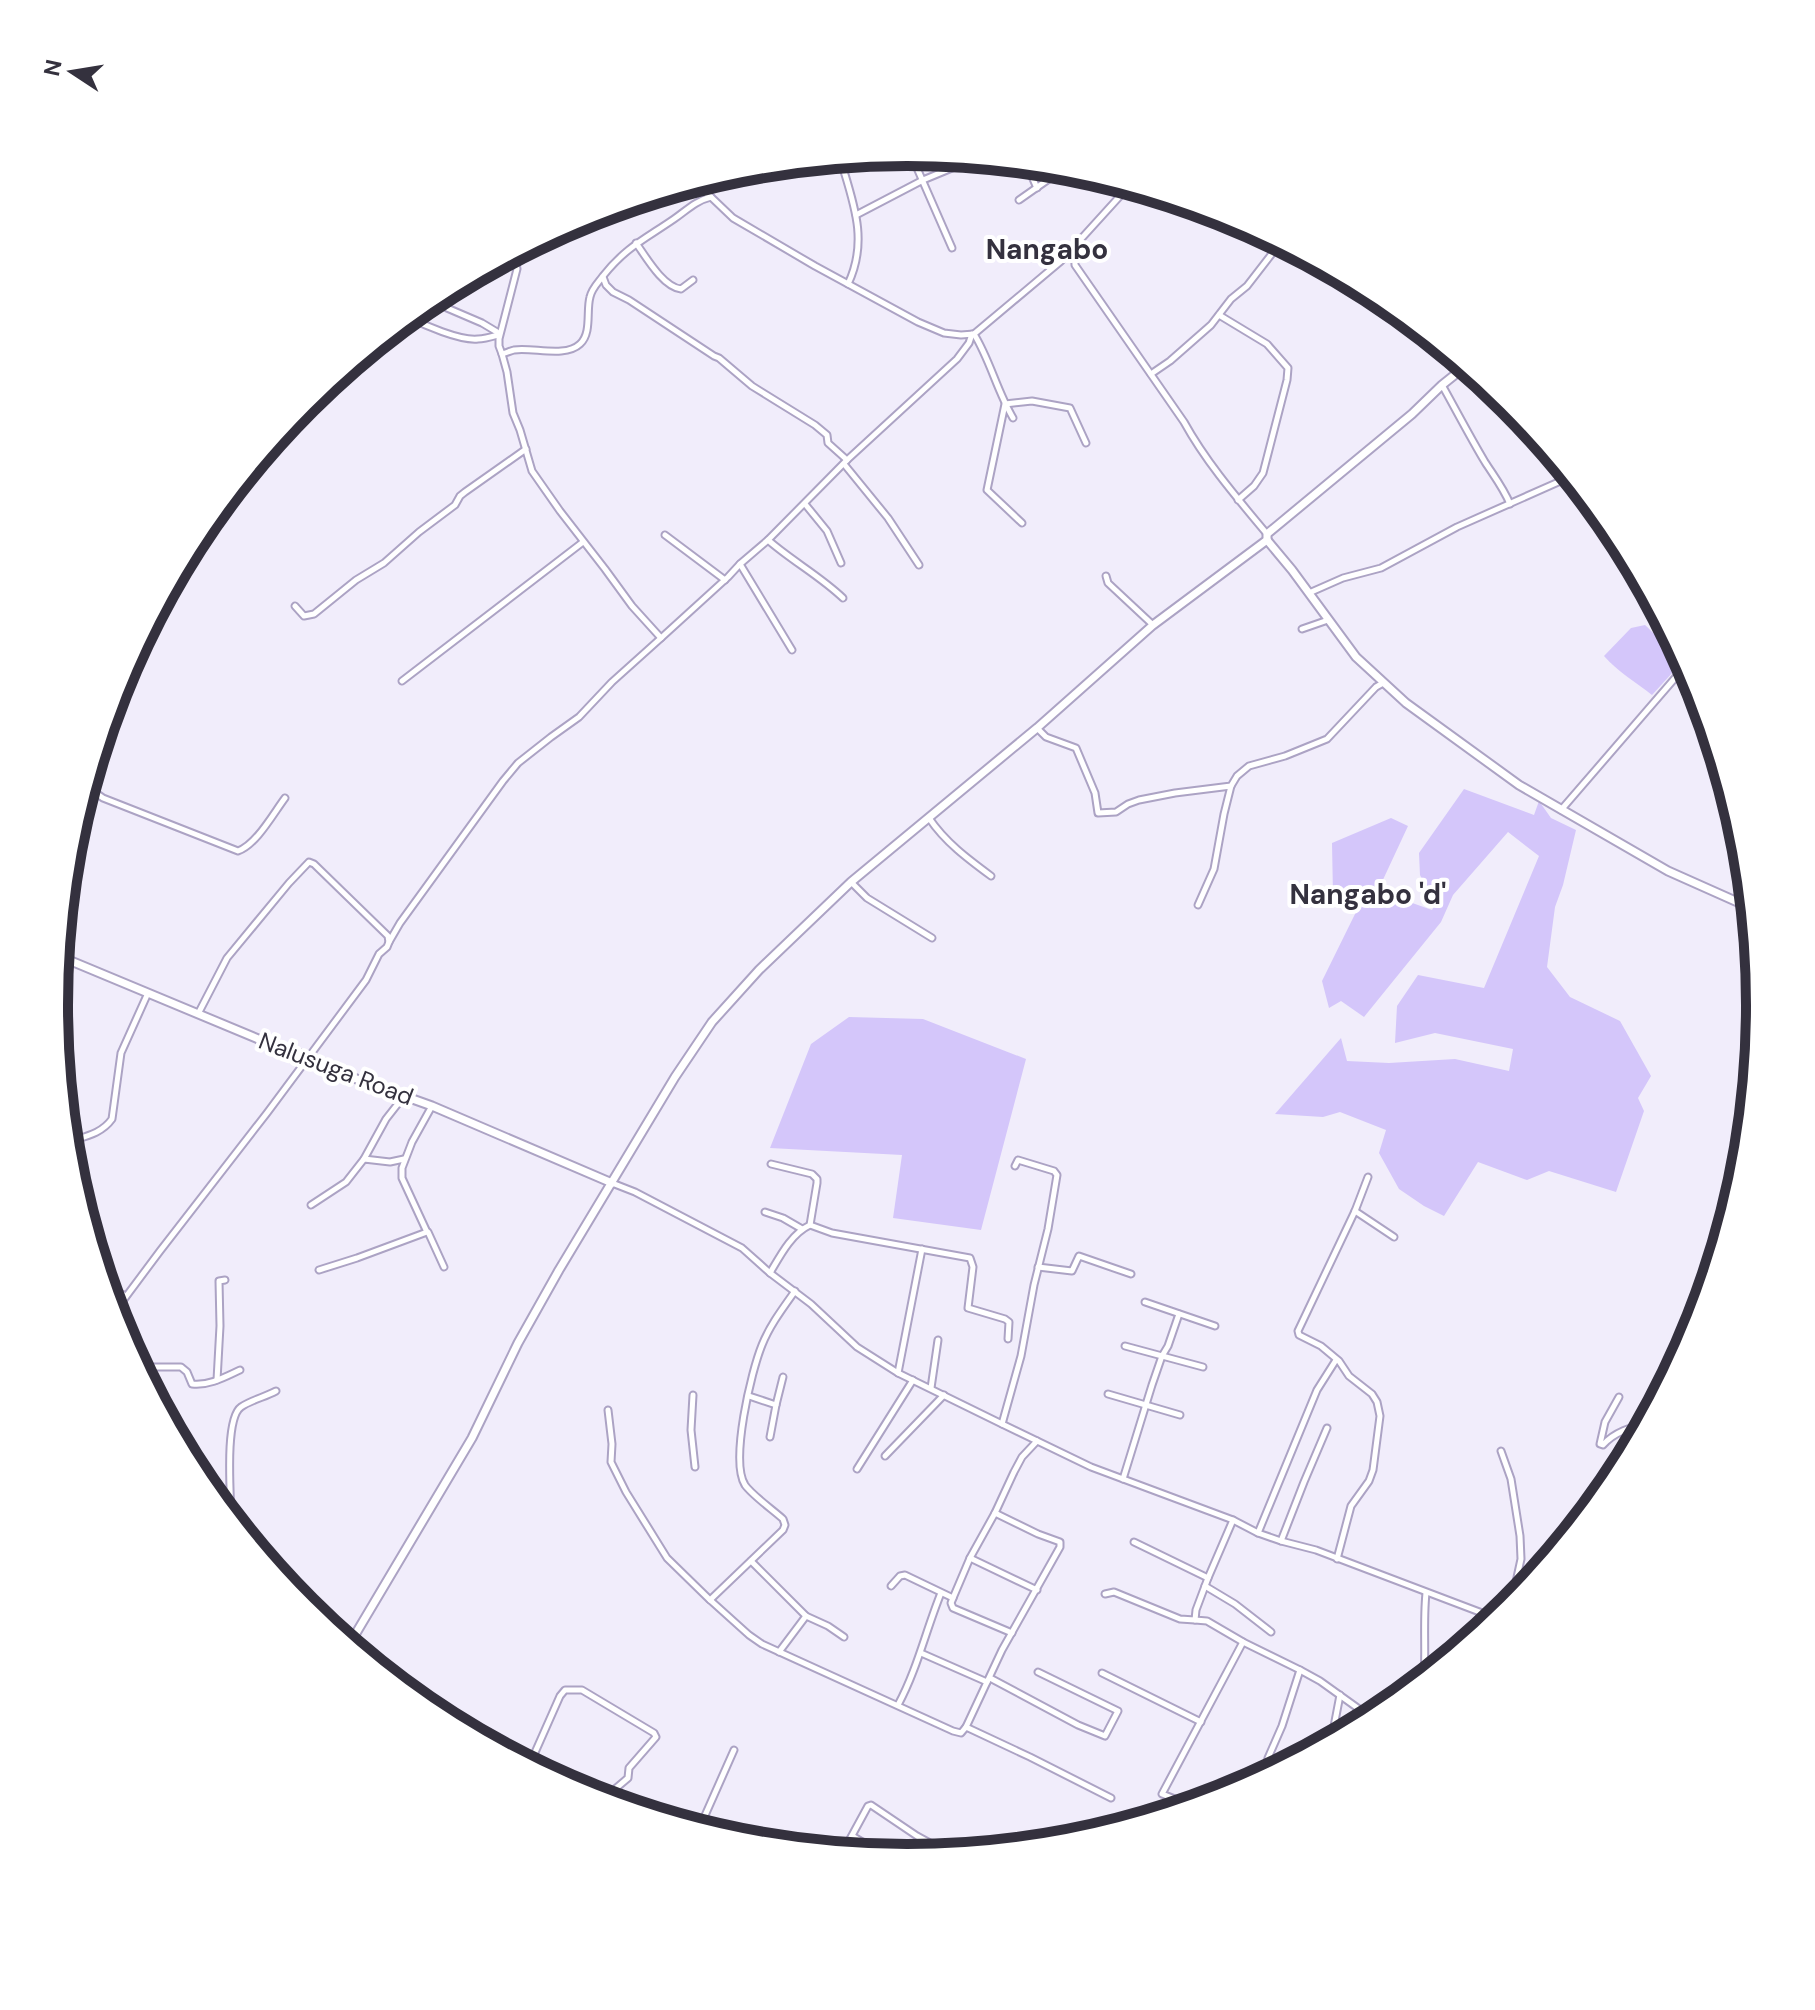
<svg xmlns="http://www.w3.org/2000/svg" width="1815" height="2010" viewBox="0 0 1815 2010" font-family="'DM Sans',sans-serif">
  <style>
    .green { fill: #d4c6fa }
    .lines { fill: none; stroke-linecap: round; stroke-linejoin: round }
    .minor-casing { stroke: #aca3c4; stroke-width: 9 }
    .tertiary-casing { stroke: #aca3c4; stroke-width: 11 }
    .minor { stroke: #fff; stroke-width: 5 }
    .tertiary { stroke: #fff; stroke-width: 7 }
    .labels { text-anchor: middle; stroke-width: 8; stroke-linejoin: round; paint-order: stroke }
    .street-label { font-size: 24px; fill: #34313e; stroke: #fff }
    .quarter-label { font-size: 28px; font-weight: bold; fill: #34313e; stroke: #fff }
    .rim { fill: none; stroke: #34313e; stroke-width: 10 }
  </style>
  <rect width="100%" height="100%" fill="#f1edfb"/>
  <g class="green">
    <path d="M1645,625c18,17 22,23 28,47l-21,23c-16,-13 -34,-23 -48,-39l27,-28z"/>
    <polygon points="1464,789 1534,815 1539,801 1551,818 1576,830 1563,885 1555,907 1547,967 1570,997 1620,1021 1651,1076 1638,1098 1644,1111 1616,1192 1549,1171 1527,1180 1478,1162 1444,1216 1424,1206 1399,1189 1379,1153 1386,1130 1340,1112 1323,1117 1275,1114 1341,1038 1347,1061 1389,1063 1455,1059 1509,1071 1513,1049 1435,1033 1395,1043 1397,1006 1418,975 1484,988 1539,856 1508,832 1453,895 1441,922 1364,1017 1341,1001 1329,1008 1322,981 1356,912 1333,895 1332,843 1391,818 1408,826 1381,884 1387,894 1432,910 1438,898 1428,891 1420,875 1419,853"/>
    <polygon points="849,1017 923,1019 1026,1059 981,1230 893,1218 902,1155 770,1148 811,1044"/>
  </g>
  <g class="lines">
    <g class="minor-casing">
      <g id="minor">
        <polyline points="910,152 952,248"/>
        <path d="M840,158c13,44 29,82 8,126"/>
        <polyline points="1026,163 1037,188"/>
        <polyline points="690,183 711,197 733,218 815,266 918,322 944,333 961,335 974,334 1061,261 1130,185"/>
        <path d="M711,197c-16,4 -24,13 -37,22 -29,20 -48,28 -71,57 -5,7 -11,12 -13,21 -4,14 2,36 -10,47 -15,14 -47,3 -66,6 -4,1 -8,3 -12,4l5,18 6,41 7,17 12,41 28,40 45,58 27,37 29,32 67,-61 12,-13 28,-24 79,-80 110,-101 12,-16 3,-9"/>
        <polyline points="1019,200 1066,167"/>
        <polyline points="1193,204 1210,215"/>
        <polyline points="856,215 923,180 976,158"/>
        <polyline points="1250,230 1266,238 1281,242"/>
        <path d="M636,243c10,14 27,44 45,46l12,-9"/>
        <path d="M1074,245l1,20 109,157c22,40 53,76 83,112"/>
        <polyline points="603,277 606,285 613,292 629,300 714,356 719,358 752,386 815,425 827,435 828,443 847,460"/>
        <polyline points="443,290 446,292 447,308 482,323 497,332 498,336"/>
        <polyline points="1219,315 1267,344 1288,368 1287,380 1263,473 1254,486 1238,500"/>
        <path d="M408,317c16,8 52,24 70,22 6,0 13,-2 20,-4"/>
        <path d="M974,334c16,26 23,57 39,84"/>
        <polyline points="502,354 499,346 499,339 517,269 516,264 505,257"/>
        <polyline points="1151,374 1170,361 1211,325 1231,299 1247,286 1281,242 1286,244"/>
        <path d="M1442,385c14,25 28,52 43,77 9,14 19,27 25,42"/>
        <polyline points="844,464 888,518 919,565"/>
        <polyline points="805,504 827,531 841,563"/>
        <polyline points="1022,523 987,490 1005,404 1032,401 1070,408 1086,443"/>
        <polyline points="665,535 725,580"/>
        <path d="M768,540c24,21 52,36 75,58"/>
        <polyline points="740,564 792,650"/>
        <polyline points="1106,576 1108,583 1153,625"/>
        <polyline points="1309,593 1343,578 1381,568 1457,527 1572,476"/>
        <polyline points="295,606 304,616 314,614 356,580 384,563 419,532 455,505 460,496 465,492 526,449"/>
        <polyline points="1302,629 1328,620"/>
        <polyline points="1665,636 1674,659 1683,667"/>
        <polyline points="402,681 583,542"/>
        <polyline points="1037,728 1046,737 1076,748 1095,793 1098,813 1116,812 1128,804 1139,800 1175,793 1231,786 1237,776 1249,766 1285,756 1327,739 1376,687 1383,683"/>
        <polyline points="102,734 111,704"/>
        <path d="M86,786l17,12 135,53c18,-6 35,-37 47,-53"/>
        <polyline points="1561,810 1688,663"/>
        <path d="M929,818c16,24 39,41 62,58"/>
        <polyline points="851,882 867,898 932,938"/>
        <polyline points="1198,905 1214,869 1224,814 1231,786"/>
        <polyline points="389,942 400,923 503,781 518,763 551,737 579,717 612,682 661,638"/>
        <polyline points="56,1021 62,958"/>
        <path d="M67,1135c13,19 14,47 13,70"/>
        <path d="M71,1141c16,-5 31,-8 41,-22l9,-66 27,-60"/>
        <polyline points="364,1159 386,1119 404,1096"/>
        <polyline points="612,1183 635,1192 742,1248 770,1273 811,1304 857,1347 898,1373 1002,1424 1091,1467 1233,1520 1258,1533 1281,1541 1316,1550 1498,1619"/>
        <polyline points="311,1205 346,1182 364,1159 390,1162 404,1159"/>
        <polyline points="1355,1211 1394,1237"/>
        <polyline points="765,1212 783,1218 802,1229"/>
        <polyline points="810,1225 832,1233 970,1258 973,1267 968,1308 1005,1319 1009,1322 1008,1339"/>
        <polyline points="428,1232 444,1267"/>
        <polyline points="1038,1267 1072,1271 1079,1256 1131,1274"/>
        <polyline points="319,1270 357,1258 427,1232 402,1178 402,1168 412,1142 432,1106"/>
        <path d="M770,1273c10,-17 21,-39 40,-48l7,-42v-4l-5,-5 -41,-10"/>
        <polyline points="105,1286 126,1296"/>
        <polyline points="1145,1302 1215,1326"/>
        <polyline points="113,1314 160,1251 267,1113 366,980 379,954 387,947 389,942 388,936 314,864 309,862 289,883 227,958 198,1014"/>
        <polyline points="1125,1346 1203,1367"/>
        <path d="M143,1367h38l6,5 5,12c17,2 33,-7 48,-14"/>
        <polyline points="898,1373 922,1249"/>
        <polyline points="217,1380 220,1326 219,1281 225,1280"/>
        <polyline points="931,1388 938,1340"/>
        <polyline points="1108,1394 1180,1415"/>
        <polyline points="693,1395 691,1430 695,1467"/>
        <polyline points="749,1396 776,1405 770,1437"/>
        <path d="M1619,1397l-14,25 -5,22 3,1c11,-13 29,-18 44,-22"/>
        <polyline points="776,1405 783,1377"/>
        <polyline points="608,1410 612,1444 611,1462 626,1492 667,1558 709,1599 749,1635 762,1644 953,1731 961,1733 966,1727 1030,1757 1111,1798"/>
        <polyline points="1002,1424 1021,1356 1034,1285 1048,1229 1057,1175 1054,1171 1018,1160 1015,1166"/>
        <polyline points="885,1456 944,1395"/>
        <polyline points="857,1469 913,1380"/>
        <polyline points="1123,1479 1152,1385 1162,1356 1168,1346 1179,1314"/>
        <path d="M231,1519c0,-21 -7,-100 10,-112 10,-7 24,-10 35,-16"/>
        <polyline points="1233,1520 1208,1578 1196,1610 1195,1620 1207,1621 1243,1642 1300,1670 1320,1681 1373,1719"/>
        <polyline points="1258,1533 1317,1390 1336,1360"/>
        <polyline points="1281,1541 1304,1482 1327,1428"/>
        <polyline points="1134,1542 1208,1578"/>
        <polyline points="970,1558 1037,1590"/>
        <polyline points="1337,1559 1351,1506 1369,1481 1373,1470 1380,1416 1377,1402 1372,1394 1349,1376 1339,1361 1321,1346 1299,1335 1298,1331 1355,1211 1368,1177"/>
        <polyline points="751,1561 806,1616 828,1626 844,1637"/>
        <polyline points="891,1586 900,1576 905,1575 953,1598 951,1603 953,1608 1012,1633"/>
        <polyline points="1205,1586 1235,1604 1271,1632"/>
        <polyline points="1105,1594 1114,1592 1180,1619 1195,1620"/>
        <polyline points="953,1598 970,1558 995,1513 1014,1472 1022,1457 1037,1441"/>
        <path d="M710,1600l73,-70 2,-5 -2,-6c-10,-9 -31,-24 -38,-34 -15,-24 6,-113 17,-140 8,-20 21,-37 33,-54"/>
        <polyline points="1499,1618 1516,1582 1521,1559 1520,1536 1511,1479 1501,1451"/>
        <polyline points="779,1652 806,1616"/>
        <polyline points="921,1653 987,1682"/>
        <polyline points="1102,1673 1201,1722"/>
        <polyline points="990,1678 1078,1725 1105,1736 1118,1711 1038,1672"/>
        <path d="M1424,1680c2,-30 -1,-58 2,-87"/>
        <path d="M898,1705c19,-35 28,-75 43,-112"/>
        <polyline points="966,1727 1002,1650 1060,1547 1060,1542 1038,1534 995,1513"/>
        <polyline points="1331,1742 1340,1695"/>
        <polyline points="529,1766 560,1696 565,1690 582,1690 654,1733 656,1737 629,1768 628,1778 602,1800"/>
        <polyline points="1264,1777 1268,1758 1282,1726 1300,1670"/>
        <polyline points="1193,1806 1162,1794 1243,1642"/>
        <polyline points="699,1829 734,1750"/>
        <polyline points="852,1836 886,1856"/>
        <polyline points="843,1852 868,1806 871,1805 917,1836 939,1848 945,1855"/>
      </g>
    </g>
    <g class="tertiary-casing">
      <g id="tertiary">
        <polyline points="1267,540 1292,570 1356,657 1406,703 1519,785 1668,871 1751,908"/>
        <polyline points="59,956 280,1048 309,1056 351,1077 432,1106 612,1183"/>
        <polyline points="349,1645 472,1438 518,1343 559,1270 675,1077 712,1022 759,970 851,882 1037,728 1153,625 1267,540 1267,534 1412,414 1442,385 1467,365"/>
      </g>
    </g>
    <use href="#minor" class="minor"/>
    <use href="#tertiary" class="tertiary"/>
  </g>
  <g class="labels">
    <g class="street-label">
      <text transform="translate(336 1069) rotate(21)" y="8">Nalusuga Road</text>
    </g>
    <g class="quarter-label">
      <text x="1047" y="259">Nangabo</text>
      <text x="1368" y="904">Nangabo 'd'</text>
    </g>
  </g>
  <path d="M0 0H1815V2010H0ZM68 1005a839 839 0 1 1 1678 0a839 839 0 1 1-1678 0Z" fill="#fff" fill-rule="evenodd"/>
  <path class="rim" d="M68 1005a839 839 0 1 1 1678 0a839 839 0 1 1-1678 0Z"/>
  <g transform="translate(72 72) rotate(282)" stroke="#ffffff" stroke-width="6" paint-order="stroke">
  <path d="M0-6L14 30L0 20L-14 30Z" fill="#34313e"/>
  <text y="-12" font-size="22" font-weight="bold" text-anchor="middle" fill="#34313e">N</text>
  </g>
</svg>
